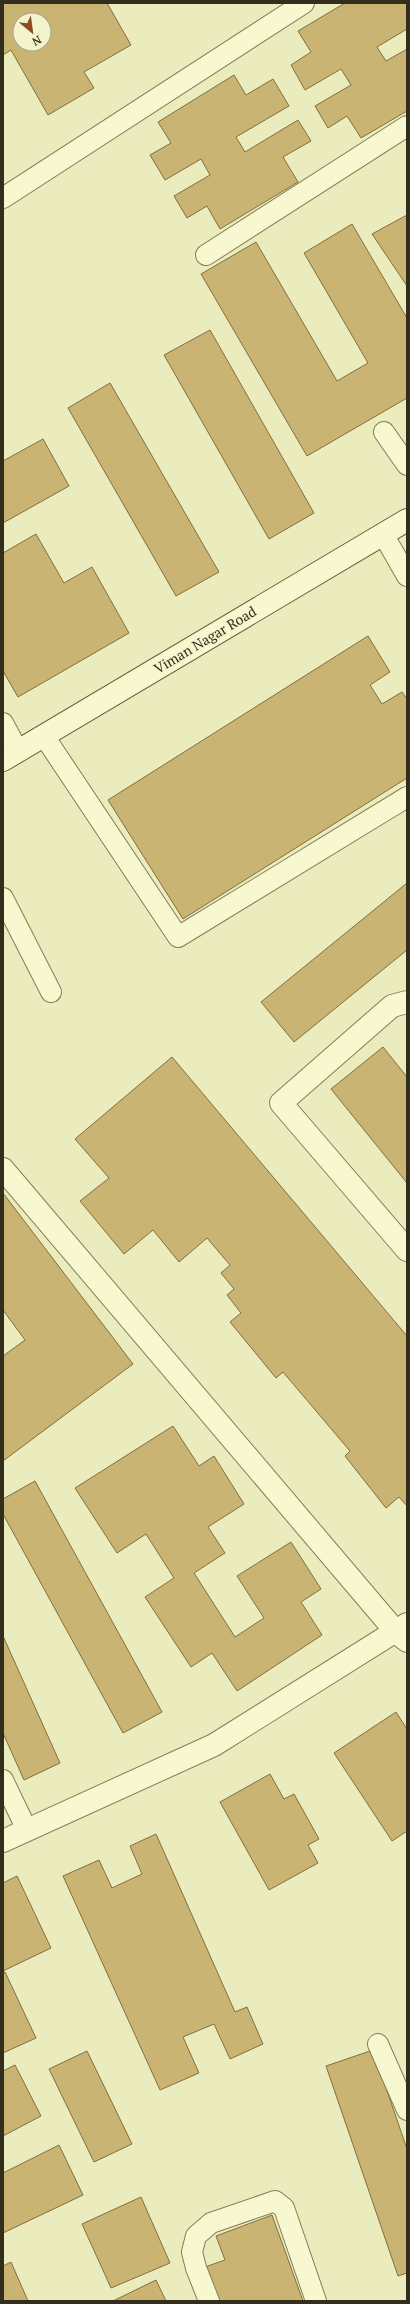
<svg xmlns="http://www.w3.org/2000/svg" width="410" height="2304" viewBox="0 0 410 2304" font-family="'PT Serif',serif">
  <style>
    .building { fill: #cab473; stroke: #826f3d; fill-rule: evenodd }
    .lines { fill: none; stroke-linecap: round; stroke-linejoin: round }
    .lane-casing { stroke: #847d57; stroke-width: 22 }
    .street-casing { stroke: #847d57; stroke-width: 24 }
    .secondary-casing { stroke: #655e3a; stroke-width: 24 }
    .lane { stroke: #f7f8cf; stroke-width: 20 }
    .street { stroke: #f7f8cf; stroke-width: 22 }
    .secondary { stroke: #f7f8cf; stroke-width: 22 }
    .labels { text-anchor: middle; stroke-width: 3; stroke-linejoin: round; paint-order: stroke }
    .street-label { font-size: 14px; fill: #332e1b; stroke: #f3f4cc }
  </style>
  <rect width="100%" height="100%" fill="#ebecbd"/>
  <g class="building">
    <path d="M3,3h104l24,42 -47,27 10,16 -46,27 -37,-65 -8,5zM20,20h24v24h-24z"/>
    <polygon points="345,3 407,3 407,29 377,47 386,61 407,49 407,111 361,138 347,116 328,128 315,106 351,85 341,69 305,90 291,65 311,52 298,31"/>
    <polygon points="234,75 246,95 273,79 289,106 236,137 245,152 298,120 311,141 283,157 298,182 220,229 207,206 187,218 174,196 210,175 201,159 165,180 150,155 171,143 158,122"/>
    <polygon points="407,215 407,286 372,234"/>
    <polygon points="352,224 407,318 407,398 307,456 201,274 256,242 337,381 368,363 304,253"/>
    <polygon points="210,330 314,513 269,539 164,355"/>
    <polygon points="110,383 219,572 176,596 68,408"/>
    <polygon points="43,439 69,486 3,523 3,461"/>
    <polygon points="36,534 64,583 92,567 129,633 18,697 3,671 3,553"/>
    <polygon points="368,636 390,672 370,685 382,704 402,692 407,699 407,778 183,919 108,800"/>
    <polygon points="407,883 407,950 294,1042 261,1002"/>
    <polygon points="383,1047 407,1077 407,1183 331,1089"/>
    <polygon points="172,1057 407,1336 407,1506 399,1497 386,1508 345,1456 350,1451 283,1372 276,1378 230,1322 241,1313 227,1295 234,1289 221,1273 230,1265 207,1238 179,1262 153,1230 124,1254 80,1201 109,1178 75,1139"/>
    <polygon points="3,1193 133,1364 3,1461 3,1356 25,1340 3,1310"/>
    <polygon points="173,1426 199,1466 214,1456 244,1504 208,1527 225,1553 194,1573 235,1637 264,1618 237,1576 291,1542 321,1589 301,1602 322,1635 237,1691 212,1653 191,1667 145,1597 174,1578 146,1534 117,1553 75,1488"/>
    <polygon points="35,1481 162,1712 123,1733 3,1514 3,1499"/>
    <polygon points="3,1636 60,1763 24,1780 3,1733"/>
    <polygon points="396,1712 407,1729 407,1831 392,1841 334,1753"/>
    <polygon points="270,1774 284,1799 294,1794 319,1839 308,1845 318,1863 269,1890 220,1802"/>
    <polygon points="156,1834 235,2012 247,2007 263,2044 230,2059 214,2024 183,2037 199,2073 160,2090 63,1876 99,1860 112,1888 142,1874 130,1846"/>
    <polygon points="17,1876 51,1948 3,1971 3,1883"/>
    <polygon points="5,1972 36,2038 3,2053 3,1973"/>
    <polygon points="373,2050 407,2149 407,2273 398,2276 326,2066"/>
    <polygon points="87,2051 132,2144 94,2162 49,2069"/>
    <polygon points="15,2065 41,2116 3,2136 3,2071"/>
    <polygon points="59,2145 83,2195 3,2233 3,2173"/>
    <polygon points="141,2197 170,2263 111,2288 82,2224"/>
    <polygon points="272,2215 303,2301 217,2301 205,2267 225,2260 216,2236"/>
    <polygon points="11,2262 28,2301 3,2301 3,2266"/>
    <polygon points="156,2280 166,2301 113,2301"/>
  </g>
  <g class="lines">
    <g class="lane-casing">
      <g id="lane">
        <polyline points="3,198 304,3"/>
        <polyline points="206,255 407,126"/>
        <polyline points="384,432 407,465"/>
        <polyline points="383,534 407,576"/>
        <polyline points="3,723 18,751"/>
        <polyline points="44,736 178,937 407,797"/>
        <polyline points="3,898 51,992"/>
        <polyline points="3,1780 27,1830"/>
        <polyline points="378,2044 407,2110"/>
        <polyline points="209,2301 196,2268 192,2252 196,2236 211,2223 275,2201 284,2208 316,2301"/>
      </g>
    </g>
    <g class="street-casing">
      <g id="street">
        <polyline points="407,1002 392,1006 281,1103 407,1250"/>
        <polyline points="3,1169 397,1633 407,1641"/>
        <polyline points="3,1841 214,1745 407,1624"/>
      </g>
    </g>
    <g class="secondary-casing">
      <polyline id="secondary" points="3,760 407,520"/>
    </g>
    <use href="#lane" class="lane"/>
    <use href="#street" class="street"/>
    <use href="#secondary" class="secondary"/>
  </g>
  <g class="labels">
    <g class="street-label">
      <text transform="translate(205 640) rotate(-31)" y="5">Viman Nagar Road</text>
    </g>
  </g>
  <rect width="410" height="2304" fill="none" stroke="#332e1b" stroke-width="8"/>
  <g transform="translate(32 32) rotate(151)"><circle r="19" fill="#f3f4cc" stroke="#a6a585"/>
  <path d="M0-3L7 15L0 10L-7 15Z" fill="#914928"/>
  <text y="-6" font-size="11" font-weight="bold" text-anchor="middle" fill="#332e1b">N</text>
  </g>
</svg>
